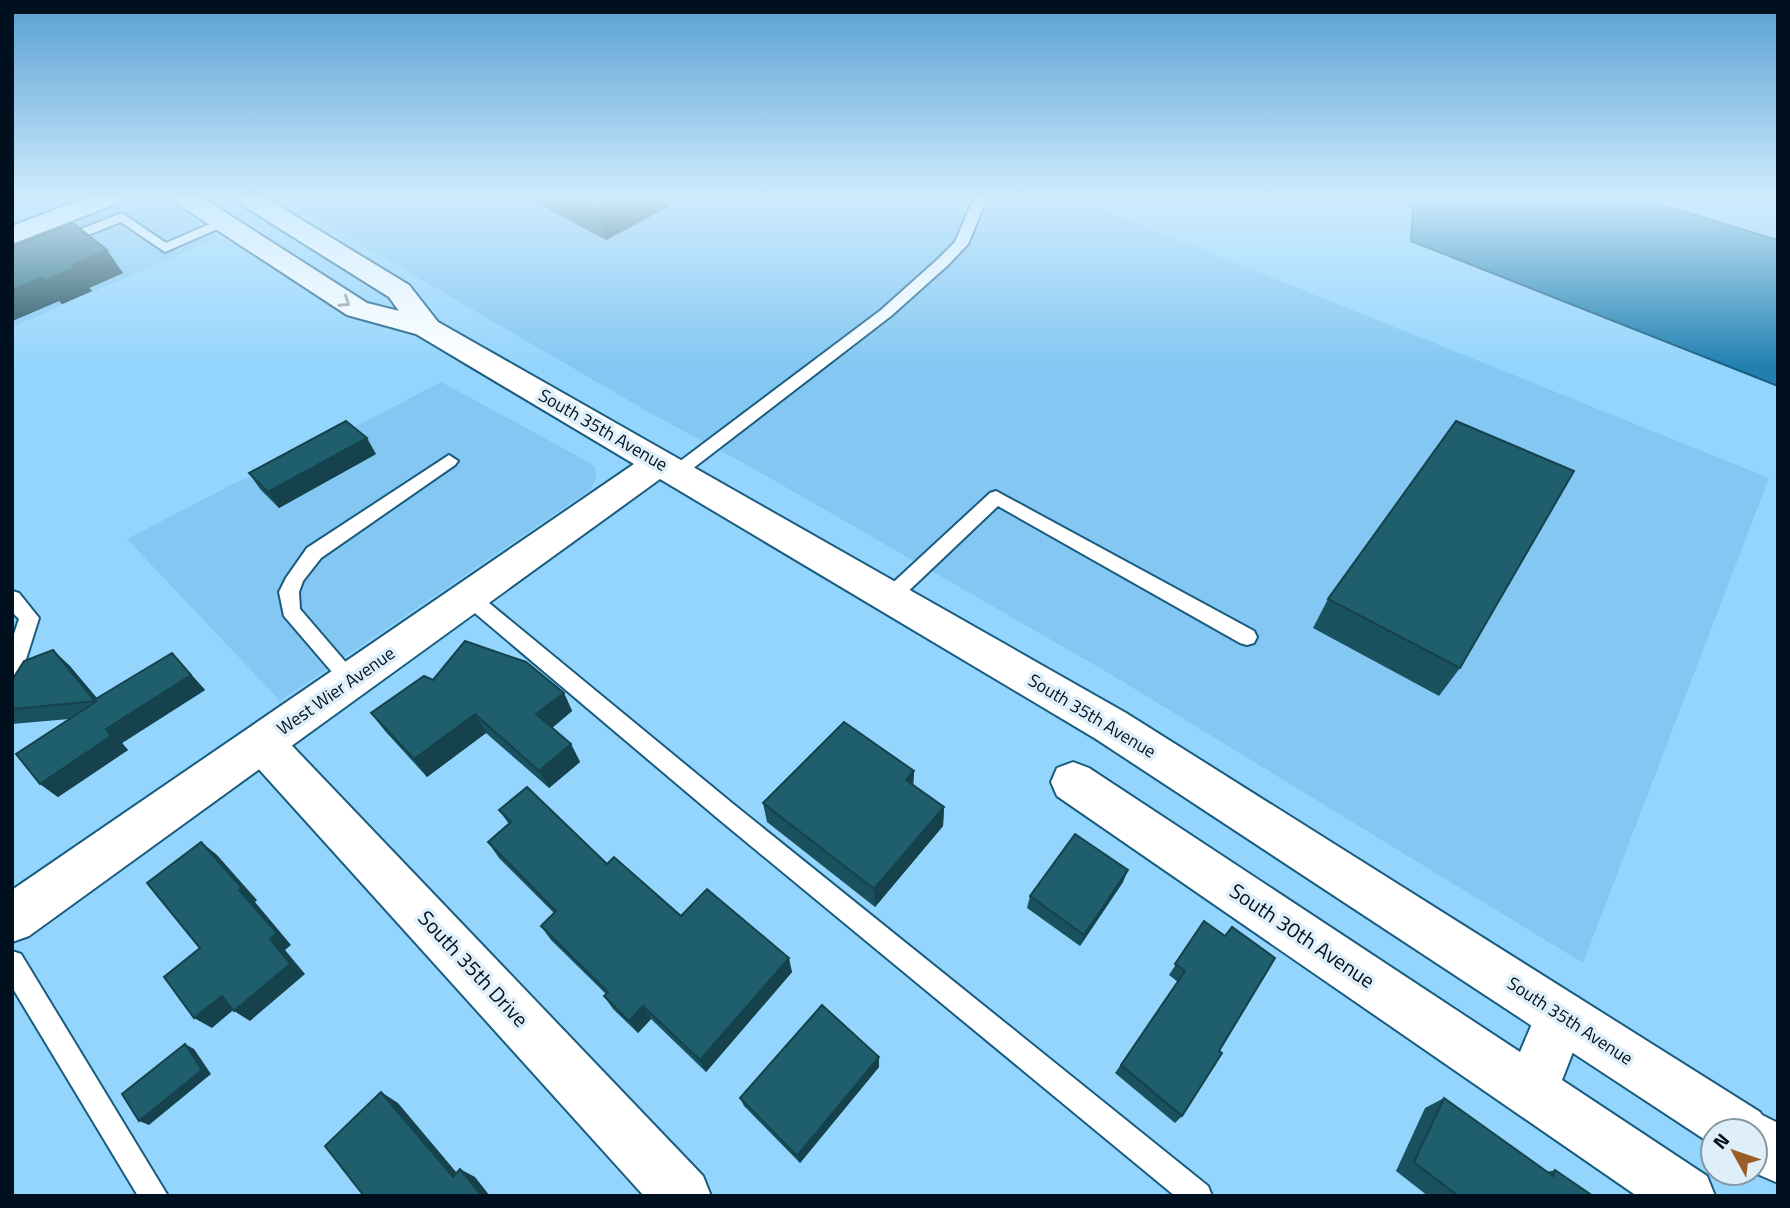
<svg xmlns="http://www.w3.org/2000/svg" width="1790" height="1208" viewBox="0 0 1790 1208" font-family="'Titillium Web',sans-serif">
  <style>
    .built { fill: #83c7f2 }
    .water { fill: #2180b0; stroke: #175e84; stroke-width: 2 }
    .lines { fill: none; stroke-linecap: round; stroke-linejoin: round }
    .lane-casing { stroke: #195c7f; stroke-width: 4 }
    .street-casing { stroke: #195c7f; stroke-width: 4 }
    .secondary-casing { stroke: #195c7f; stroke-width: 4 }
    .lane { fill: #fff; fill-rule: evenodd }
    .street { fill: #fff; fill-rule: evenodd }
    .secondary { fill: #fff; fill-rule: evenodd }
    .wall { fill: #1a515e }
    .shaded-wall { fill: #15424c }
    .building { fill: #1e5e6d; stroke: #15424c; stroke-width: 2 }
    .oneway { stroke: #999fa5 }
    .labels { text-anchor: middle; stroke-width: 7; stroke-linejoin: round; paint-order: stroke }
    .street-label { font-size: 18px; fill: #00101e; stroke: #dfeff9 }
    .near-street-label { font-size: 21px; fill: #00101e; stroke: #dfeff9 }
  </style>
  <rect width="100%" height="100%" fill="#94d5fd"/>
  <g class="built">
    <polygon points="134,198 159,198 220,237 12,327 12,245"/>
    <polygon points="281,198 1101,198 1097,207 1769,478 1583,963 1107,672 742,462 652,414"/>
    <polygon points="441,382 583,459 595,467 596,479 590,490 280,701 127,539 237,482 292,460"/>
  </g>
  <polygon class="water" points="1402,198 1639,198 1778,240 1778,386 1411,241 1413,209"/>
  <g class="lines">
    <g class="lane-casing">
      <g id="lane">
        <polygon points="974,198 987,198 968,244 948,265 891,316 683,476 671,476 668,472 671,468 881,310 938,259 955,242"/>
        <polygon points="122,213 166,243 219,220 229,220 231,223 165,252 121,222 12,265 12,256"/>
        <polygon points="449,455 458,461 455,465 321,558 303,581 299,592 300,609 361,680 358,686 351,688 344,686 284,616 279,592 286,578 307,548"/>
        <polygon points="996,491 1254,631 1257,637 1254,643 1247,645 1240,643 998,506 898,601 891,603 884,601 881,596 884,591 990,493"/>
        <polygon points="12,591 19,593 39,618 22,672 19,678 12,680 12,640 19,619 12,612"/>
        <polygon points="470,591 477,593 732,803 1208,1186 1212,1196 1175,1196 716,817 463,603 460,598 463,593"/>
        <polygon points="12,951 21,954 168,1196 138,1196 12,987"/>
      </g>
    </g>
    <g class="street-casing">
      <g id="street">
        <polygon points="85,198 122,198 118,203 12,244 12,226"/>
        <polygon points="262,724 277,730 703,1176 711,1196 644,1196 247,756 241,743 247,730"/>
        <polygon points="1073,762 1089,768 1520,1052 1543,998 1561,990 1579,998 1587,1016 1562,1080 1707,1176 1715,1196 1637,1196 1057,796 1051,782 1057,768"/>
      </g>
    </g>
    <g class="secondary-casing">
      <polygon id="secondary" points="172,198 203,198 367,303 399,311 389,297 239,203 235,198 266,198 409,285 438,322 1126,713 1760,1112 1762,1115 1778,1123 1778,1183 1755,1173 1755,1131 1713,1131 1713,1145 1096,739 660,479 29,936 12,942 12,890 634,464 416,334 347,315 176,203"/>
    </g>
    <use href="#lane" class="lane"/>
    <use href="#street" class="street"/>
    <use href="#secondary" class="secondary"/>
  </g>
  <g class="wall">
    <polygon points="527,198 685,198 606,240"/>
    <polygon points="73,223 123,273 89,288 92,291 62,304 59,301 12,321"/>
    <polygon points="376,454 279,508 260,489 249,473"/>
    <polygon points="1328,599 1460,668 1439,696 1313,628"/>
    <polygon points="172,653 205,690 122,743 128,750 58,797 40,784 69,719 12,724 12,680 69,665 97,698"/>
    <polygon points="433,680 564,693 572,711 552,728 571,744 580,762 549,788 486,733 427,777 385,731 371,713"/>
    <polygon points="914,771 913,785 944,807 943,826 875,907 767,822 763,803"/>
    <polygon points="499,810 607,864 681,916 792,972 706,1072 651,1019 638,1033 613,1009 604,996 606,994 551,940 541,926 554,913 499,858 488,842 509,824"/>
    <polygon points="1123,882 1080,946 1027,908 1030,896"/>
    <polygon points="1204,921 1219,1051 1182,1116 1175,1123 1115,1073 1178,982 1169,975"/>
    <polygon points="879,1067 800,1163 744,1106 740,1098"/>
    <polygon points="1444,1098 1547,1172 1555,1170 1593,1196 1428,1196 1396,1171 1425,1108"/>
  </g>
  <g class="shaded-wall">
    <polygon points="624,198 685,198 606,240 599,211"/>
    <polygon points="107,250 123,273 89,288 92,291 62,304 45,281 72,265"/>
    <polygon points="42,278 59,301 12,321 12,290"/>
    <polygon points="367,438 376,454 279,508 268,492"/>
    <polygon points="53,650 69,665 103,706 95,701"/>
    <polygon points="172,653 205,690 122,743 128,750 58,797 40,784"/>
    <polygon points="564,693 572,711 546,733 536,714"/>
    <polygon points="475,714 486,733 427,777 414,759"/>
    <polygon points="571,744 580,762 549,788 539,771"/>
    <polygon points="914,771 913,791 906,780"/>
    <polygon points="944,807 943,826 875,907 874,889"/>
    <polygon points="201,842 217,855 257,900 255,902 291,945 285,950 305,974 250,1021 234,1011 270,939 239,890"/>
    <polygon points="1128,870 1123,882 1080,946 1084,935"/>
    <polygon points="789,958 792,972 706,1072 700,1060"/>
    <polygon points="222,996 238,1006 212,1028 194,1018"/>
    <polygon points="643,1006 651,1019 638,1033 629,1021"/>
    <polygon points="185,1044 194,1049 211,1074 149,1125 139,1121"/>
    <polygon points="879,1057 879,1067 800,1163 797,1156"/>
    <polygon points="381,1092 398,1103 467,1185 453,1177"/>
    <polygon points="460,1169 475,1177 490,1196 482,1196"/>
  </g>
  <g class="building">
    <polygon points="574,198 624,198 599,211"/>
    <polygon points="73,223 107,250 72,265 75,268 45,281 42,278 12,290 12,247"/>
    <polygon points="346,421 367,438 268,492 249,473"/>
    <polygon points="1456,421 1574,471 1460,668 1328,599"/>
    <polygon points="465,641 526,662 564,693 536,714 571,744 539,771 475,714 414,759 371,713 424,676 433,680"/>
    <polygon points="53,650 94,700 172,653 191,675 106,729 111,736 40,784 16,754 97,701 12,709 12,680 24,661"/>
    <polygon points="844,722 914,771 906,780 944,807 874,889 763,803"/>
    <polygon points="527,787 607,864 614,857 681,916 707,889 789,958 700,1060 643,1006 629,1021 604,996 608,992 541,926 556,911 488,842 511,822 499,810"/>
    <polygon points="1075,834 1128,870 1084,935 1030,896"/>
    <polygon points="201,842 242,888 239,890 277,933 270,939 290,964 234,1011 222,996 194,1018 164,977 200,948 147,883"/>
    <polygon points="1204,921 1225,936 1232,927 1275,958 1219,1051 1222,1053 1182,1116 1121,1065 1185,971 1175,964"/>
    <polygon points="822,1005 879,1057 797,1156 740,1098"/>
    <polygon points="185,1044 202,1070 139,1121 122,1094"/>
    <polygon points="381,1092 453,1177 460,1169 482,1196 364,1196 325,1146"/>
    <polygon points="1444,1098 1553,1176 1555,1170 1593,1196 1458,1196 1414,1162"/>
  </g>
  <defs><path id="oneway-chevron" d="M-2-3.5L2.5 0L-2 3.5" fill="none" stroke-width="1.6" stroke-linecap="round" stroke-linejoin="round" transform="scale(1.75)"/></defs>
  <use class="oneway" href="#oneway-chevron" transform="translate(345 302) rotate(33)"/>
  <linearGradient id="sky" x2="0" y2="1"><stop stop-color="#589fd2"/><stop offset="0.54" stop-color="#cfecfe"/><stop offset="1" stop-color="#cfecfe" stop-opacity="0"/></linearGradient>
  <rect width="1790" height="367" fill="url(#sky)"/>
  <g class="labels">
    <g class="street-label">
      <text transform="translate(603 430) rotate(30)" y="6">South 35th Avenue</text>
      <text transform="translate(336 691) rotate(-35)" y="6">West Wier Avenue</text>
      <text transform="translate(1092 716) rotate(31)" y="6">South 35th Avenue</text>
      <text transform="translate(1570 1021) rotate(33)" y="6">South 35th Avenue</text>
    </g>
    <g class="near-street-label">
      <text transform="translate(1302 936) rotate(34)" y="7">South 30th Avenue</text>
      <text transform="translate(473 969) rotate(47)" y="7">South 35th Drive</text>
    </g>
  </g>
  <rect width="1790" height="1208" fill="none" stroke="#00101e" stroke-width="28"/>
  <g transform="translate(1734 1152) rotate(310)"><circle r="33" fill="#dfeff9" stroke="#8696a1" stroke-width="2"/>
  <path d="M0-5L12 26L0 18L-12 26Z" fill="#9c5c26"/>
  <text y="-10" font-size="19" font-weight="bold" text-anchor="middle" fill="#00101e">N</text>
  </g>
</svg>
